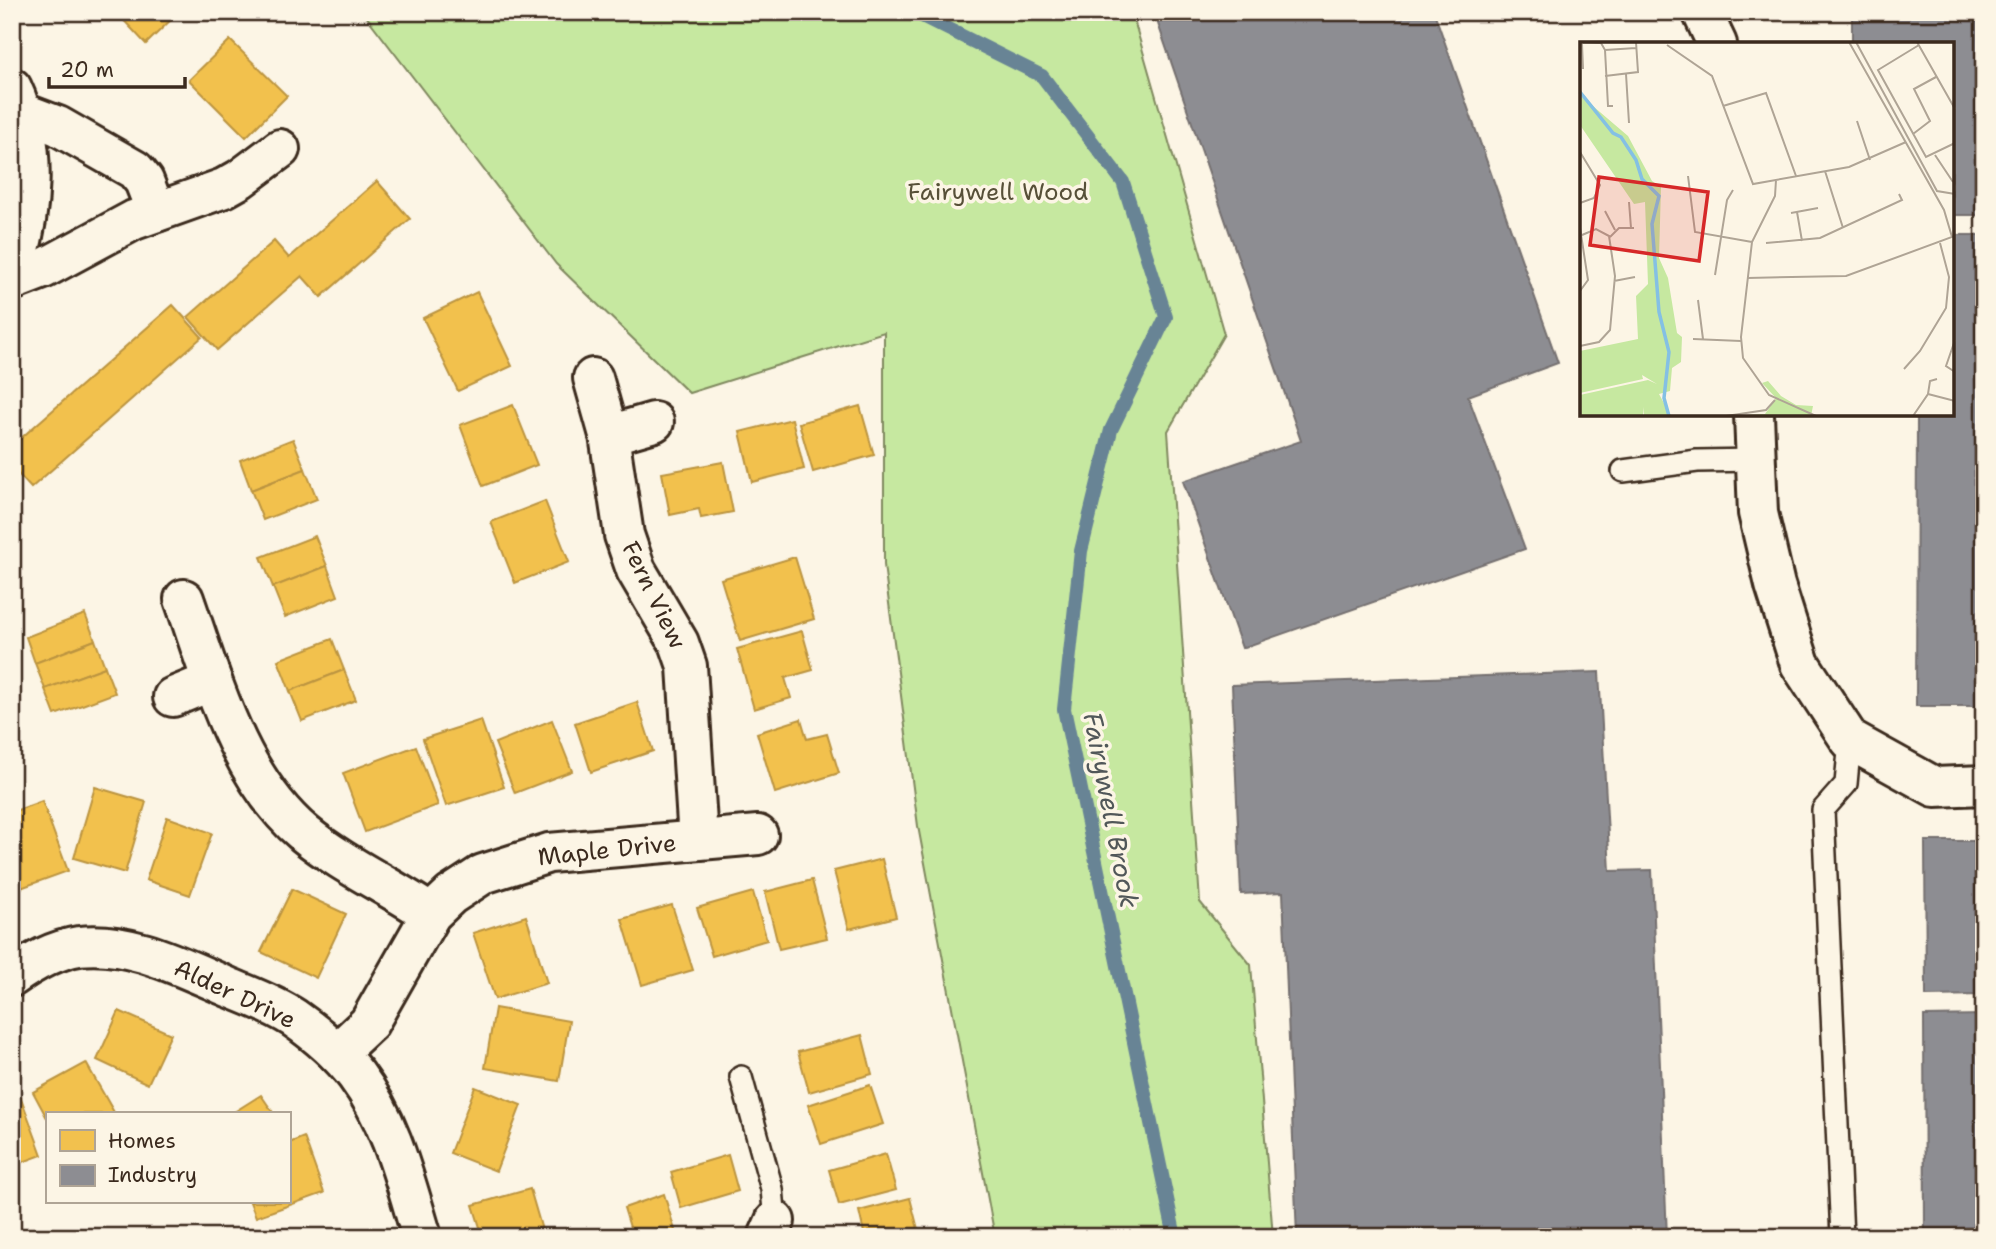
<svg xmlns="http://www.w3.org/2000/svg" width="1996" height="1249" viewBox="0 0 1996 1249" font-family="'Shantell Sans',sans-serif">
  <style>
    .green { fill: #c6e8a0; stroke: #80895f; stroke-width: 2 }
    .homes { fill: #f2c14e; stroke: #bb9440; stroke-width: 2 }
    .industry { fill: #8d8d92; stroke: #746f6f; stroke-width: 2 }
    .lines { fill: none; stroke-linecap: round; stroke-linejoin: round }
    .stream { stroke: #678495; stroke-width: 14 }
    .lane-casing { stroke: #3b2a1e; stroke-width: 26 }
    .street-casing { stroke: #3b2a1e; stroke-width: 44 }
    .lane { stroke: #fcf5e5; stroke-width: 21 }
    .street { stroke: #fcf5e5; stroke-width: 38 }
    .labels { text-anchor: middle; stroke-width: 7; stroke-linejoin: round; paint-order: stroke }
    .park-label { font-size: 24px; fill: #575038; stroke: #fcf5e5 }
    .street-label { font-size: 24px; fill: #3b2a1e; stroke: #fcf5e5 }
    .water-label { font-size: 26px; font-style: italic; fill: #515759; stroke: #fcf5e5 }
    .inset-river { fill: none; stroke: #84c0e4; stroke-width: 3.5 }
    .inset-road { fill: none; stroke: #afa495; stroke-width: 2 }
    .view { fill: #d62828; fill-opacity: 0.15; stroke: #d62828; stroke-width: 3.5 }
    .inset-edge { fill: none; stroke: #3b2a1e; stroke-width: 3.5 }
  </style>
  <rect width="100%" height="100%" fill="#fcf5e5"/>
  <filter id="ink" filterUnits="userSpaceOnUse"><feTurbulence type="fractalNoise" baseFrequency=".0143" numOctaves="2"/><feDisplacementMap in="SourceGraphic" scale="14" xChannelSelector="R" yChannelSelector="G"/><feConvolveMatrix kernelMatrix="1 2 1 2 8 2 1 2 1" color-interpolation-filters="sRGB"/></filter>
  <g filter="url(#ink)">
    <polygon class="green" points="363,12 1100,12 1134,20 1224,334 1168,431 1200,902 1251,965 1273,1237 995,1237 918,826 884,565 884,332 689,393 556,264"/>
    <g class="homes">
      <polygon points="116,12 179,12 146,44"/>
      <polygon points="230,40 287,96 246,137 189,80"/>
      <polygon points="377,181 410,219 321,297 302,276 217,350 188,317 274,241 289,258"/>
      <polygon points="477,292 512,366 458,391 423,318"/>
      <polygon points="173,305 202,337 31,488 12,467 12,446"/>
      <polygon points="513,405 537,465 483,486 460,425"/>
      <polygon points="860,406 874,455 813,472 799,423"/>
      <polygon points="792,419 804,469 752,482 740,432"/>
      <polygon points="293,439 305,469 251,490 240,460"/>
      <polygon points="723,462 733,512 701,518 699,509 670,515 662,473"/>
      <polygon points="305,469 317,499 263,520 251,490"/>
      <polygon points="545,501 569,562 515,583 491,522"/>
      <polygon points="315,536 327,566 273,587 261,557"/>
      <polygon points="795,557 814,619 740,641 721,579"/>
      <polygon points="327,566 338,596 285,617 273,587"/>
      <polygon points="85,614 95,640 35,663 26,637"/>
      <polygon points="802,631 813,670 785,678 791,698 754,709 737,649"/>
      <polygon points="332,639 344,670 290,691 278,660"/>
      <polygon points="95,640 105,667 45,689 35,663"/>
      <polygon points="105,667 115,693 55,715 45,689"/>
      <polygon points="344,670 356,700 302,721 290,691"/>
      <polygon points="637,702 653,751 591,772 575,723"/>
      <polygon points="801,719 807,739 827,734 839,773 775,793 757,733"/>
      <polygon points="481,720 504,787 446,806 423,739"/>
      <polygon points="552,720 572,771 515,793 495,743"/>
      <polygon points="416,746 438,805 365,832 343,773"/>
      <polygon points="95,787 146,802 125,873 74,858"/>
      <polygon points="42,801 68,871 18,889 12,873 12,812"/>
      <polygon points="167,817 212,833 190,895 146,880"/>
      <polygon points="882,859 896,917 849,929 834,871"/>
      <polygon points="812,880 827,938 779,949 765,892"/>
      <polygon points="292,889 346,914 316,978 261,952"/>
      <polygon points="753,892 767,940 712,956 697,908"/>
      <polygon points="672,905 693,970 642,985 622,919"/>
      <polygon points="526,916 547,983 495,999 473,933"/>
      <polygon points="495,1008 569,1021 559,1081 485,1068"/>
      <polygon points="119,1011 171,1034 148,1084 97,1060"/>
      <polygon points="862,1035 872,1074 809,1092 798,1052"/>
      <polygon points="86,1063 115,1114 47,1114 47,1118 33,1092"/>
      <polygon points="870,1085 883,1124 821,1144 808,1105"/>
      <polygon points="475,1087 521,1105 496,1171 450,1153"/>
      <polygon points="261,1095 274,1114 231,1114"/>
      <polygon points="21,1098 42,1155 12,1166 12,1102"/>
      <polygon points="304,1137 324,1193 256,1217 250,1202 289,1202 289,1143"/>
      <polygon points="886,1154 896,1190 839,1205 829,1170"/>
      <polygon points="728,1155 738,1191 681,1208 671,1172"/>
      <polygon points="530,1189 544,1237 483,1237 473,1205"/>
      <polygon points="664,1194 677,1237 633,1237 624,1208"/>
      <polygon points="910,1198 920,1237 865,1237 859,1211"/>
    </g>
    <g class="industry">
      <polygon points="1154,12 1434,12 1558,363 1468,396 1525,549 1242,648 1183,481 1301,441"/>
      <polygon points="1852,12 1984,12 1984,215 1952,215 1952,44 1852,44"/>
      <polygon points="1952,235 1984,235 1984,706 1916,706 1917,415 1952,415"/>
      <polygon points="1599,672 1610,871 1652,870 1667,1237 1297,1237 1283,892 1241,894 1232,685"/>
      <polygon points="1925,841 1984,841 1984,995 1926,996"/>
      <polygon points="1984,1015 1984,1237 1925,1237 1924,1016"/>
    </g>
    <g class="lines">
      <polyline class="stream" points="914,12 1042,76 1123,182 1166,317 1111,430 1081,551 1064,709 1175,1237"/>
      <g class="lane-casing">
        <g id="lane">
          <polyline points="1623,471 1697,461 1756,460"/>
          <polyline points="741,1077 772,1189 775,1221"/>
          <polyline points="1842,1237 1823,810 1846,784 1850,740"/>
        </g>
      </g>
      <g class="street-casing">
        <g id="street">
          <polyline points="1702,12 1717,44"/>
          <path d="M12,88c27,58 20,129 0,188"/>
          <polyline points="21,112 58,126 135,170 144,181 156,212"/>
          <polyline points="12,281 43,269 134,220 224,188 240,179 280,149"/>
          <polyline points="593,378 609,435 624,535 636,570 679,643 687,666 698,840"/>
          <polyline points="1754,415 1758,513 1775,585 1800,664 1850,740 1935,787 1984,785"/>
          <polyline points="609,435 654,422"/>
          <path d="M184,599c28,80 54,179 121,235 38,31 85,52 126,80"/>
          <polyline points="173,697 212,681"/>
          <path d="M12,977c21,-15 42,-27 67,-31 51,-6 102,21 147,40 23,10 47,18 68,32 23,16 45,35 62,57 36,48 49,106 66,162"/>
          <polyline points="337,1053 369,1023 431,914 451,895 483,874 549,853 758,835"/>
          <polyline points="768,1237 775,1221"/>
        </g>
      </g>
      <use href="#lane" class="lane"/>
      <use href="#street" class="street"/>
    </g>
  </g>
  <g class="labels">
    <g class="park-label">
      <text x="998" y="200">Fairywell Wood</text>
    </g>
    <g class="street-label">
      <text transform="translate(654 595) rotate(64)" y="8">Fern View</text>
      <text transform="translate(607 850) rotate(-6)" y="8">Maple Drive</text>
      <text transform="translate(235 994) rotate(25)" y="8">Alder Drive</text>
    </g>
    <g class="water-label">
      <text transform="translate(1111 810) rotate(79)" y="9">Fairywell Brook</text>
    </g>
  </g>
  <g transform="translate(1580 42)">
    <rect width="374" height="374" fill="#fcf5e5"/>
    <path d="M0,53l48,41 24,45 9,6 -2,71 9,20 9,55 5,4 -1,25 -9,6 -2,23 -11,3 12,22h-27l-1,-9v9h-63v-21l68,-15 9,4 -15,-9 1,4 -63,14v-42l58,-12 -2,-43 12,-12 -3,-82 -11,2 -54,-79zM188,339l13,15 15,9 17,1 -2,10h-83l37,-2 11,-16 -14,-15z" fill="#c6e8a0"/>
    <path class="inset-river" d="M0,50l33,41 8,4 15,23 6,19 17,17 -7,28 7,88 10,40 -5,46 5,18"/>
    <path class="inset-road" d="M0,0l21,1 4,7 3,56h5M276,0l81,149 18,3M337,0l38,67M2,2l1,25M87,3l45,31 41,108 96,-17 57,-25M339,3l-41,25 48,87 29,-14M25,8l31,-2M46,32l3,49M25,34l33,-4 -2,-30M143,64l43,-13 30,83M277,79l13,39M333,92l17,-13 -16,-32 22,-12M0,110l20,33 -6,13 -14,5M355,113l18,27M245,129l18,57M108,134l7,56 57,10M196,138l-1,16 -23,46 -11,95 2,21 26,37 47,21M49,160l2,26M25,169l10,19M217,170l5,29M211,171l27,-5M0,186l8,52 -8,11M30,195l9,-9h15M186,201l54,-5 82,-38 -3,-6M135,233l12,-75 6,-10M167,236l99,-2 106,-39 -8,-27 -95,-168M34,239l21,-4M118,258l5,39M113,297l48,2M375,298l-9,26 9,6M0,304l19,-4 11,-12 5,-54 -6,-40 -13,-7 -14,6M324,327l16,-18 26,-43 3,-31 -9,-34M348,352l27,7M146,374l40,-6 9,-10M333,374l15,-22 2,-13 7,-2"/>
    <path class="view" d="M19,135l109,15 -9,69 -109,-16z"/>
    <rect width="374" height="374" class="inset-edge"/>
  </g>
  <rect width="1996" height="1249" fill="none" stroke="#fcf5e5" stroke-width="42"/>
  <rect x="21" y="21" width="1954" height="1207" fill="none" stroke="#3b2a1e" stroke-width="2.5" filter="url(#ink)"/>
  <rect x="46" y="1112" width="245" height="91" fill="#fcf5e5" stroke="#afa495" stroke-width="2"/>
  <rect x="60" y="1130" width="35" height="21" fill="#f2c14e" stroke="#afa495" stroke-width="2"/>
  <text x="108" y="1148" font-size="21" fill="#3b2a1e">Homes</text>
  <rect x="60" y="1165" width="35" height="21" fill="#8d8d92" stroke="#afa495" stroke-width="2"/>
  <text x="108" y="1182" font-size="21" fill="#3b2a1e">Industry</text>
  <path d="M49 77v10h136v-10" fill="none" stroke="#3b2a1e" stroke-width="3.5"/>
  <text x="60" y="77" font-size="21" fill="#3b2a1e" stroke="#fcf5e5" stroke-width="5" paint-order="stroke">20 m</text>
</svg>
